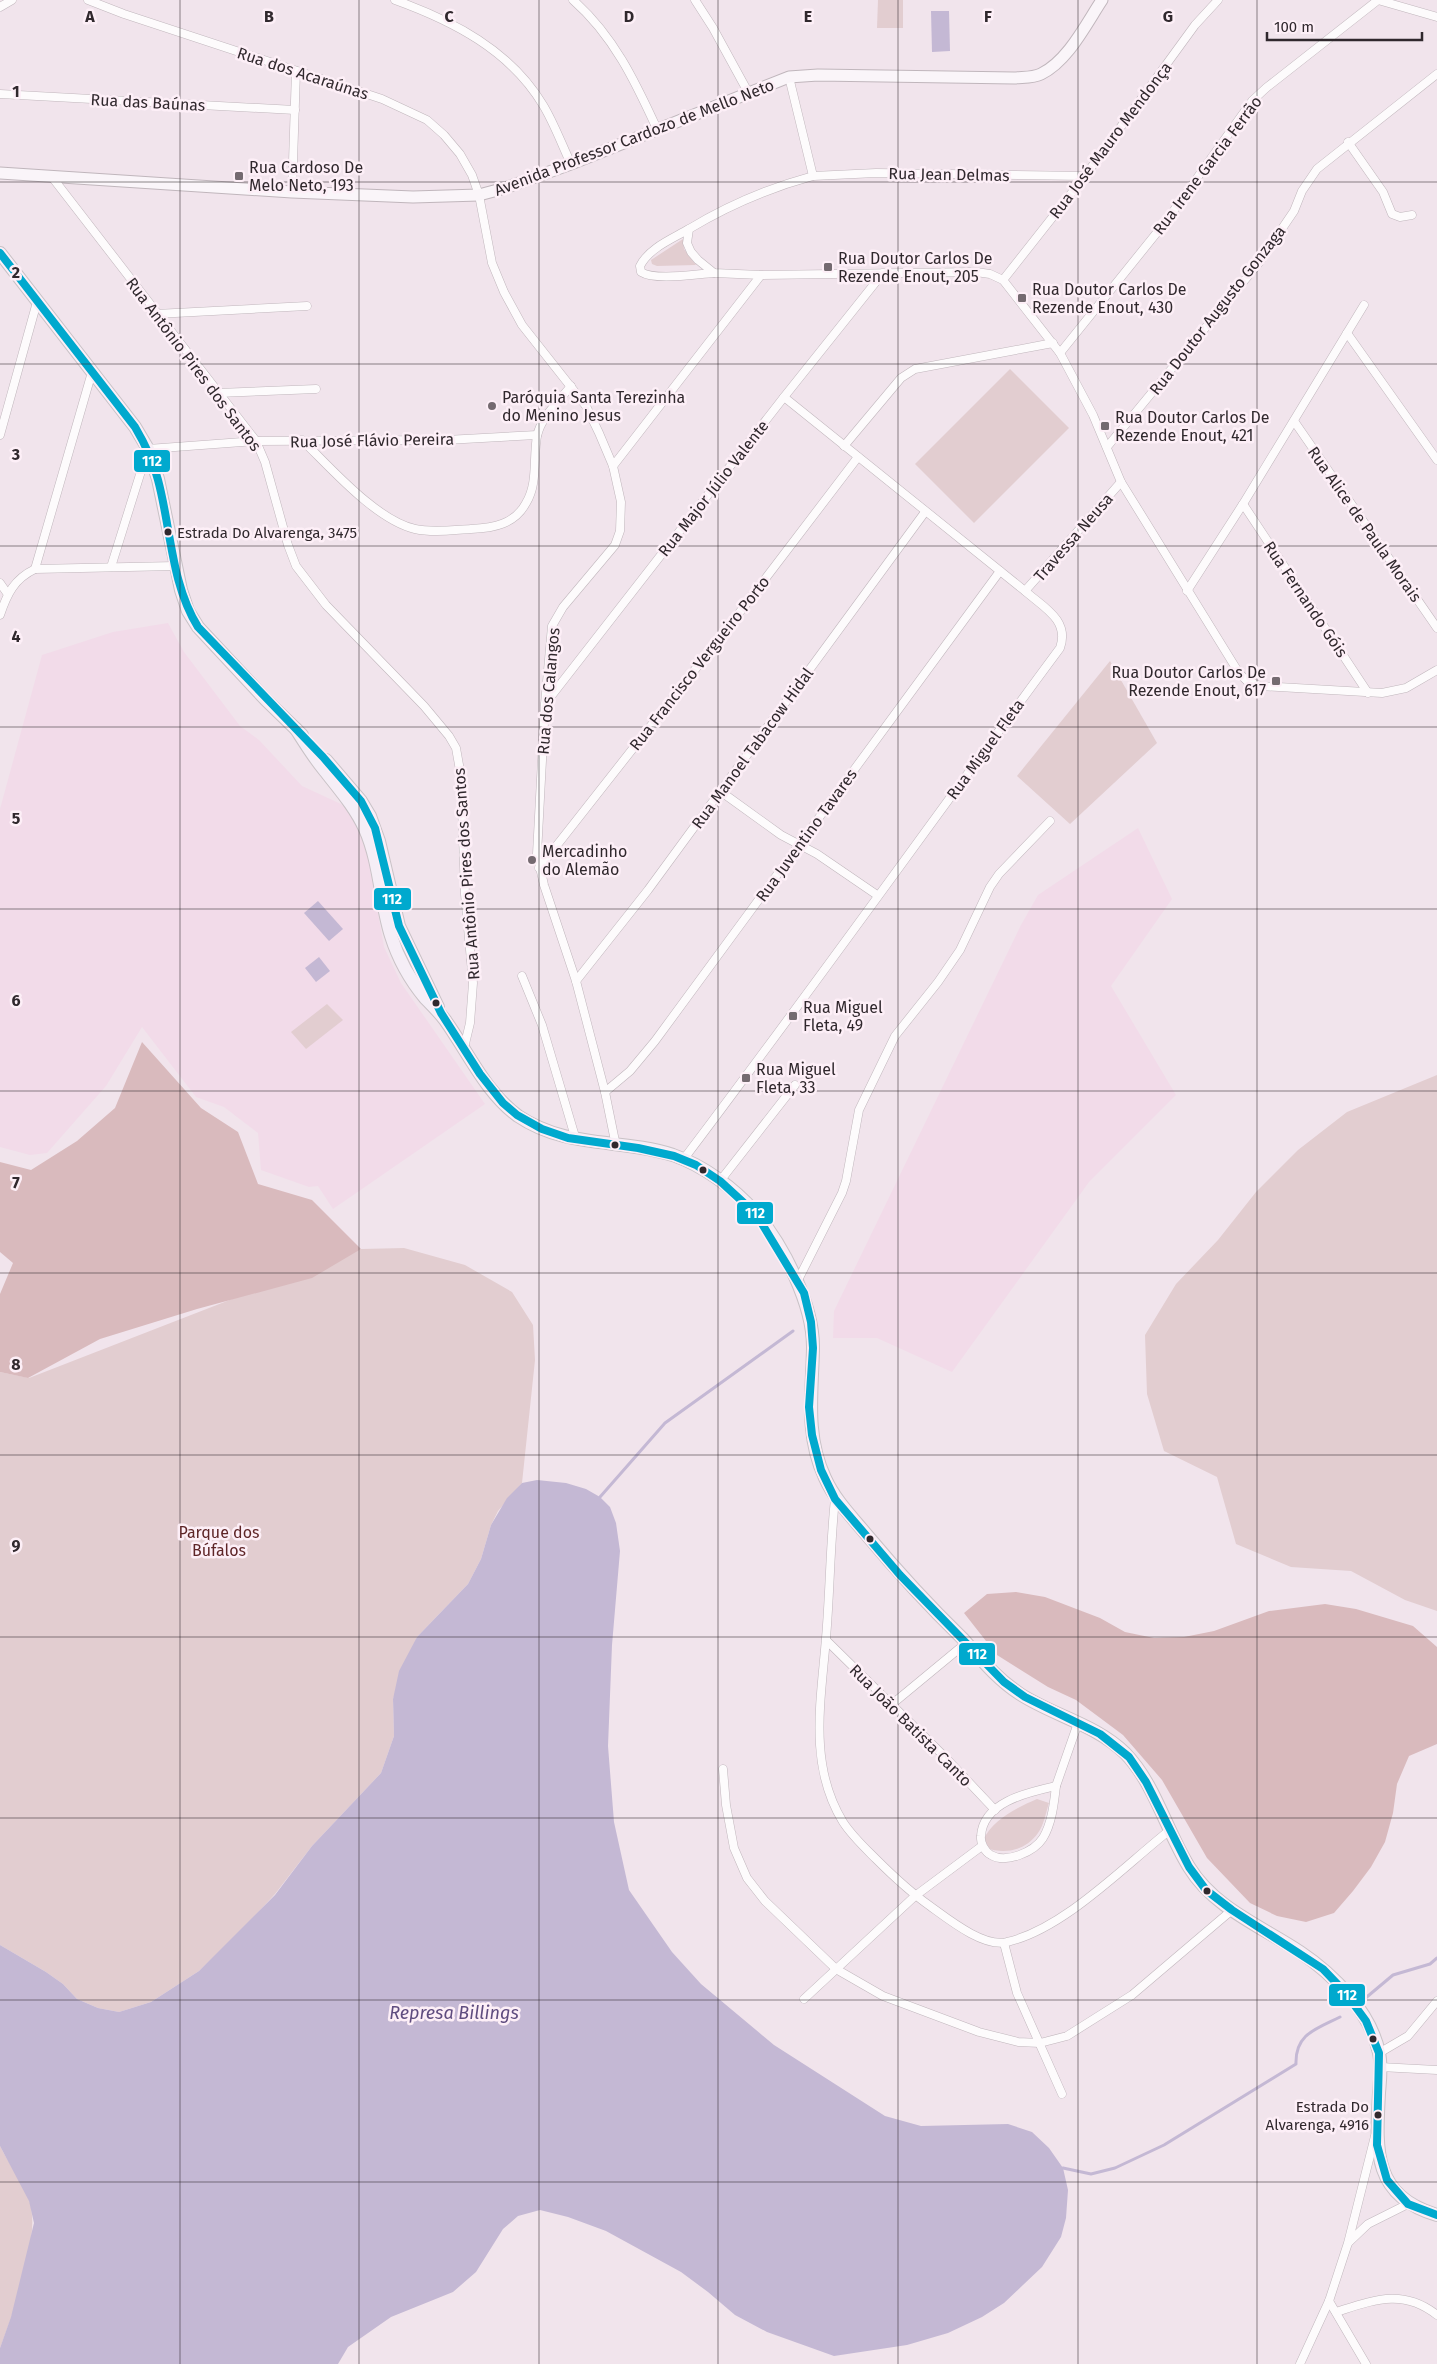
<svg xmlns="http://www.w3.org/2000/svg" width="1437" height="2364" viewBox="0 0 1437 2364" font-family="'Fira Sans',sans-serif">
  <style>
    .built { fill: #f2dbe9 }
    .green { fill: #e2cdd0 }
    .forest { fill: #d9babd }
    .water { fill: #c4b8d4 }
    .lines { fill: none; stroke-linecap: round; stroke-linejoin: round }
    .stream { stroke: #c4b8d4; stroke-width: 3 }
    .minor-casing { stroke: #c0b6bc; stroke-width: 9 }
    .secondary-casing { stroke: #c0b6bc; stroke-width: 13 }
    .primary-casing { stroke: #c9c2c6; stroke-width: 14 }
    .minor { stroke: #fdfbfc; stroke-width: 8 }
    .secondary { stroke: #faf5f9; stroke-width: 11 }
    .primary { stroke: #f5eef6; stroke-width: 12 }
    .bus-1-casing { stroke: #fdeff7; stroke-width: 11 }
    .bus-1 { stroke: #00a9ce; stroke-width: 8 }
    .grid { fill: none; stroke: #30282d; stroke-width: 1; stroke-opacity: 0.55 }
    .poi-dot { fill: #746a70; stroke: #fdeff7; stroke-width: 2 }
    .bus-dot { fill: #30282d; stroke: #fdeff7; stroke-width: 2 }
    .labels { text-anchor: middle; stroke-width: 5; stroke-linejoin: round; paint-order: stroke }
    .bus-label { font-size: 15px; fill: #30282d; stroke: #fdeff7; text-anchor: start }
    .street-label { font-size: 16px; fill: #30282d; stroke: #fdeff7 }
    .poi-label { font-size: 16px; fill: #30282d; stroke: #fdeff7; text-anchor: start }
    .park-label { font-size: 16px; fill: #5e2527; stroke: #fdeff7 }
    .water-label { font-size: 18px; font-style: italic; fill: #5f4c7f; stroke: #fdeff7 }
    .grid-label { font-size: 16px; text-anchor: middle; font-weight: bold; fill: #30282d; stroke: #fdeff7; stroke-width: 5; stroke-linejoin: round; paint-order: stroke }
    .line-badge { stroke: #fdeff7; stroke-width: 2 }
    .badge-label { font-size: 14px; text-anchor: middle; font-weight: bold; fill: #fff }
  </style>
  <rect width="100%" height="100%" fill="#f1e4ec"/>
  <g class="built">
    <polygon points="168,623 184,652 240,726 259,740 302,786 341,804 354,815 367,851 384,947 401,983 485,1104 333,1209 318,1186 309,1187 261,1170 258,1133 224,1107 196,1097 142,1027 106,1086 47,1153 30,1155 0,1147 0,809 42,655 113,632"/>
    <polygon points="1138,828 1172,899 1111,986 1176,1095 1089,1182 952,1372 877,1338 833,1338 834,1311 1021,925 1038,895"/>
  </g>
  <g class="green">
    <polygon points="878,0 903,0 903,28 877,28"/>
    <polygon points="683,239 684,249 696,265 657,266 652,264 651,260"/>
    <polygon points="1010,369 1069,428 974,523 915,464"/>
    <polygon points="1110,661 1157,743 1070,824 1017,776"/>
    <polygon points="327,1004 343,1020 306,1049 291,1032"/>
    <polygon points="1437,1075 1437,1611 1405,1600 1351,1571 1291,1567 1236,1544 1217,1477 1164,1451 1147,1394 1145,1335 1176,1284 1218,1240 1256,1192 1298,1150 1347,1112"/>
    <polygon points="404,1248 465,1265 512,1292 533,1325 535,1360 522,1483 498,1511 491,1525 481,1559 468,1584 417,1637 393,1699 394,1736 381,1773 312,1846 275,1894 238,1934 199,1971 151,2002 119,2012 98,2008 77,1999 63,1984 46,1972 0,1945 0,1372 29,1378 361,1249"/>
    <path d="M1037,1799l12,4c-3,9 -5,22 -11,30 -12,17 -32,22 -52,15l-2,-9c8,-19 34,-32 53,-40z"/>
    <path d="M0,2146c9,18 22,36 29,54 13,34 -16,114 -29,148z"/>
  </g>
  <g class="forest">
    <polygon points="142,1042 201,1108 238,1132 258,1184 312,1200 361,1249 312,1278 197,1309 100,1339 28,1378 0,1372 0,1294 13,1263 0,1252 0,1162 31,1170 77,1141 115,1108"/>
    <polygon points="1016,1592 1045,1597 1100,1618 1125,1632 1154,1638 1184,1637 1214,1631 1269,1611 1325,1604 1356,1609 1413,1626 1437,1647 1437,1744 1409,1756 1397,1784 1393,1813 1385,1842 1371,1867 1353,1891 1334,1913 1306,1922 1277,1916 1250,1903 1207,1858 1162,1780 1123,1735 1076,1700 1048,1687 997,1655 964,1613 987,1594"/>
  </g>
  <g class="water">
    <polygon points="931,11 949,11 950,51 932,52"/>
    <polygon points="318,901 343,929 329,941 304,913"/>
    <polygon points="319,957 330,971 316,982 305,968"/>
    <polygon points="537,1480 566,1483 586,1489 600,1497 610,1507 616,1523 620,1551 612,1645 608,1746 614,1822 629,1890 672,1952 701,1984 774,2045 885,2116 921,2126 1008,2124 1032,2132 1049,2148 1063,2168 1068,2190 1066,2218 1061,2237 1042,2267 1004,2303 982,2317 948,2333 907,2345 834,2356 767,2332 735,2315 708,2292 681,2272 606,2231 568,2217 540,2210 518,2216 503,2229 476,2272 453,2292 391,2317 348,2347 338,2364 0,2364 0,2348 11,2317 34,2223 29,2201 0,2146 0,1945 46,1972 63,1984 77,1999 98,2008 119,2012 151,2002 199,1971 275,1895 312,1846 381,1773 394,1736 393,1699 399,1671 417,1637 468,1584 481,1559 491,1525 507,1498 522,1483"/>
  </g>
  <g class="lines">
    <g class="stream">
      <polyline points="600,1497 665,1423 793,1331"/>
      <polyline points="1362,2001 1393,1975 1430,1964 1437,1958"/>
      <path d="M1063,2168l28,6 24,-6 49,-23 132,-81c-1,-30 20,-35 44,-47"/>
    </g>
    <g class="minor-casing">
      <g id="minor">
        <polyline points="88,0 124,14 382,99 427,120 444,135 460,154 472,175 479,195 492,263 504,292 522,325 586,406 599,433 613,466 621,502 620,531 615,545 563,607 552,626 545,704 537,854 544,885 576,981 605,1092 616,1146"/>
        <path d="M395,0c58,21 115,50 148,105 11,18 19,40 28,59"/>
        <path d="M573,0c40,35 62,81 84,129"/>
        <polyline points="695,0 713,28 748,92"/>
        <polyline points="0,7 12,0"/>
        <path d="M789,77l24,99c-44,12 -86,30 -124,53l-2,14 4,9 7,8 16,13 47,2 215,-3 14,2 13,6 57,73 33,62 28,67 118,191 8,8 13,5 122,7 24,-5 31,-18"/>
        <polyline points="0,94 295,110"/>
        <polyline points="1348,142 1383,192 1392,214 1400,217 1412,215"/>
        <polyline points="813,176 876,173 1085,176"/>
        <polyline points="52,177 256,441 265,462 288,545 296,566 326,605 424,706 449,736 456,748 461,776 465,894 473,983 470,1023 464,1048"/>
        <polyline points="292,192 296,71"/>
        <path d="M689,229c-17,10 -40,19 -49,37l1,6c14,9 55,2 73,1"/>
        <polyline points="1003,280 1085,176 1195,25 1218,0"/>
        <polyline points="156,314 307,306"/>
        <polyline points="1347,333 1437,460"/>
        <polyline points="1060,353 1167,220 1252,101 1266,88 1378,0 1437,17"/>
        <polyline points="218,393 316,389"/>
        <polyline points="1294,421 1437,628"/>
        <polyline points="0,435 37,302"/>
        <path d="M302,440c29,28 74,80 113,89 18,4 38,1 56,0 23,-1 44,-5 55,-26 12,-19 7,-45 11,-67 4,-19 22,-35 34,-50"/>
        <polyline points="844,446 901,378 915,369 1053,343"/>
        <polyline points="1107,447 1258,264 1294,211 1302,191 1317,169 1437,74"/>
        <polyline points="613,466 761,275"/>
        <polyline points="1243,504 1368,693"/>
        <polyline points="111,567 148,449 256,441 446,440 537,435"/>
        <polyline points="35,569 92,372"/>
        <polyline points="0,583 7,593"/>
        <polyline points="1025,591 1121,482"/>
        <polyline points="1187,591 1243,504 1364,305"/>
        <path d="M0,615c7,-21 14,-36 35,-46l140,-3"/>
        <polyline points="545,704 784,397 883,273"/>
        <polyline points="720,791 781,835 817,854 877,895"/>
        <polyline points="539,868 730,625 858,457"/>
        <polyline points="522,976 542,1025 576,1140"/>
        <polyline points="576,981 648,890 925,512"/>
        <polyline points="605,1092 630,1071 655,1041 1000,571"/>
        <path d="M683,1160c128,-169 251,-342 377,-512 10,-28 -17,-41 -35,-57l-241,-194"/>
        <polyline points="720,1181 795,1085"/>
        <polyline points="797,1282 842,1193 846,1181 859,1110 895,1036 938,982 960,950 990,887 999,874 1050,821"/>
        <path d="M835,1499c-5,47 -5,93 -9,139 -5,63 -18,127 17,184 9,14 22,26 33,37 17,17 34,33 54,47 18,13 54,42 77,36 57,-13 117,-76 163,-112"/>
        <polyline points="826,1640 945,1757 995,1810"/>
        <polyline points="891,1705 966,1643"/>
        <polyline points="723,1769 726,1805 734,1848 747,1878 765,1901 836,1969 883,1996 979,2032 1018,2042 1040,2043 1067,2036 1132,1995 1232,1910"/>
        <path d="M1056,1786c-2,17 -4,37 -13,52 -9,14 -37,26 -52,17 -6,-3 -11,-12 -10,-19 2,-35 49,-44 75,-50z"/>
        <polyline points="1056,1786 1078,1723"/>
        <polyline points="1004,1943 1017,1993 1062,2094"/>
        <polyline points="804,1999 915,1896 982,1846"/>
        <polyline points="1379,2053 1408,2036 1437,2001"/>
        <polyline points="1380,2067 1437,2070"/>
        <polyline points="1349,2242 1368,2224 1408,2204"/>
        <polyline points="1329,2301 1366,2364"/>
        <path d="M1336,2312c38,-12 67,-24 101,3"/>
        <polyline points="1300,2364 1329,2301 1348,2243 1375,2136"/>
      </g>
    </g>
    <g class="secondary-casing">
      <path id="secondary" d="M0,173l292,19 121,5 66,-2 26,-7 66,-24 218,-87 29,-2 196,3c9,-1 19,0 27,-4 27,-13 45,-50 61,-74"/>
    </g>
    <g class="primary-casing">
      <g id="primary">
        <polyline points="0,253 135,427 148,449 158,479 181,590 188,611 198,627 266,700 302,735"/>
        <path d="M296,729c9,14 18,29 29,42 14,18 30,36 40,58 15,34 15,72 26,107 7,22 19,44 34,62 7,7 14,14 20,22 23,32 41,73 73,96 49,33 102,22 155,39 31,11 61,33 82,57 28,33 59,93 58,137 -1,44 -8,87 12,129 10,22 26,38 41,56 31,37 62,71 96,104 18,20 35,41 58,56 34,22 75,30 105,59 30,31 41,77 64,114 25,41 72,59 111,85 33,22 71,60 79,101 3,13 1,27 0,40 -3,56 -7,103 58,122"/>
        <polyline points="326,760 361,801 370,816 379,841 399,926 438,1007"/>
      </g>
    </g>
    <use href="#minor" class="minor"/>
    <use href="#secondary" class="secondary"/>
    <use href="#primary" class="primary"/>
    <g class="bus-1-casing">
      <path id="bus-1" d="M0,253l135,174c10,17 18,33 23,53 13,48 13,104 40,147l125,130 38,44 14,27 24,98 42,87 39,61 23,29 14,12 25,14 26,9 70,10 36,8 22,9 24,16 36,33 48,79 7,29 2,26 -4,59 3,28 9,35 14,29 65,76 104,107 21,15 75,37 29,23 17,25 43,85 17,23 26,20 91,59 21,22 22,30 13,32 -2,92 10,35 21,24 29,11"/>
    </g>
    <use href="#bus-1" class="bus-1"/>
  </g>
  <path class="grid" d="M180,0v2364M359,0v2364M539,0v2364M718,0v2364M898,0v2364M1078,0v2364M1257,0v2364M0,182h1437M0,364h1437M0,546h1437M0,727h1437M0,909h1437M0,1091h1437M0,1273h1437M0,1455h1437M0,1637h1437M0,1818h1437M0,2000h1437M0,2182h1437"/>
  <g class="poi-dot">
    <rect x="234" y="171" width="10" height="10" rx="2.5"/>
    <rect x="823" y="262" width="10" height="10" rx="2.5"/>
    <rect x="1017" y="293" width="10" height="10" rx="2.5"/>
    <circle cx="492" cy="406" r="5"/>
    <rect x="1100" y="421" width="10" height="10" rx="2.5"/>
    <rect x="1271" y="676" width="10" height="10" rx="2.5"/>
    <circle cx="532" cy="860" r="5"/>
    <rect x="788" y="1011" width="10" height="10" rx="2.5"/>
    <rect x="741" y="1073" width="10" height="10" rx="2.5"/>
  </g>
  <g class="bus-dot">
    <circle cx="168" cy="532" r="4.5"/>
    <circle cx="436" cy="1003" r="4.5"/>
    <circle cx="615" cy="1145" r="4.5"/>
    <circle cx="703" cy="1170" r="4.5"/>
    <circle cx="870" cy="1539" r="4.5"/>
    <circle cx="1207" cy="1891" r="4.5"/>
    <circle cx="1373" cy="2039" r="4.5"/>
    <circle cx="1378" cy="2115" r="4.5"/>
  </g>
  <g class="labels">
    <g class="bus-label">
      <text x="177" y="538">Estrada Do Alvarenga, 3475</text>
      <text x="1369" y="2112" text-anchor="end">Estrada Do<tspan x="1369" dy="18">Alvarenga, 4916</tspan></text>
    </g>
    <g class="street-label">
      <text transform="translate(303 73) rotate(18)" y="6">Rua dos Acaraúnas</text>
      <text transform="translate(148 102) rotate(3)" y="6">Rua das Baúnas</text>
      <text transform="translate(634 137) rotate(-21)" y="6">Avenida Professor Cardozo de Mello Neto</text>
      <text transform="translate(1110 140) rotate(-53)" y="6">Rua José Mauro Mendonça</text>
      <text transform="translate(1207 165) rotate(-53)" y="6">Rua Irene Garcia Ferrão</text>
      <text transform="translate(949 174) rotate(1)" y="6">Rua Jean Delmas</text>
      <text transform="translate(1217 310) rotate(-52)" y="6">Rua Doutor Augusto Gonzaga</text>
      <text transform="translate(194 364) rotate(53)" y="6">Rua Antônio Pires dos Santos</text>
      <text transform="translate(372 440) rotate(-1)" y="6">Rua José Flávio Pereira</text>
      <text transform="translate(713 488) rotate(-52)" y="6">Rua Major Júlio Valente</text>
      <text transform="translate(1365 524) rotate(55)" y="6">Rua Alice de Paula Morais</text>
      <text transform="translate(1073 537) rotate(-49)" y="6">Travessa Neusa</text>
      <text transform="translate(1306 599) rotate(56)" y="6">Rua Fernando Góis</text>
      <text transform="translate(699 663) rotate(-52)" y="6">Rua Francisco Vergueiro Porto</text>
      <text transform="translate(548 691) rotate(-85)" y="6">Rua dos Calangos</text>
      <text transform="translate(752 748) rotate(-54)" y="6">Rua Manoel Tabacow Hidal</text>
      <text transform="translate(985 749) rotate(-54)" y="6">Rua Miguel Fleta</text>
      <text transform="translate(806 835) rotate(-54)" y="6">Rua Juventino Tavares</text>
      <text transform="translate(466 874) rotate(-94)" y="6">Rua Antônio Pires dos Santos</text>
      <text transform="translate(911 1725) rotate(45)" y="6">Rua João Batista Canto</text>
    </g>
    <g class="poi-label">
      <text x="249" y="173">Rua Cardoso De<tspan x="249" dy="18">Melo Neto, 193</tspan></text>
      <text x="838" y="264">Rua Doutor Carlos De<tspan x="838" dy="18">Rezende Enout, 205</tspan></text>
      <text x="1032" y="295">Rua Doutor Carlos De<tspan x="1032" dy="18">Rezende Enout, 430</tspan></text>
      <text x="502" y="403">Paróquia Santa Terezinha<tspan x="502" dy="18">do Menino Jesus</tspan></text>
      <text x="1115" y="423">Rua Doutor Carlos De<tspan x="1115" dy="18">Rezende Enout, 421</tspan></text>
      <text x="1266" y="678" text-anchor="end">Rua Doutor Carlos De<tspan x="1266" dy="18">Rezende Enout, 617</tspan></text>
      <text x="542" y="857">Mercadinho<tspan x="542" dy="18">do Alemão</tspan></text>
      <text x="803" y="1013">Rua Miguel<tspan x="803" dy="18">Fleta, 49</tspan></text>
      <text x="756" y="1075">Rua Miguel<tspan x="756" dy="18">Fleta, 33</tspan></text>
    </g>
    <g class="park-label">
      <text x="219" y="1538">Parque dos<tspan x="219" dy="18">Búfalos</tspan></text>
    </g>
    <g class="water-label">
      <text x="454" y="2019">Represa Billings</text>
    </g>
  </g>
  <g class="grid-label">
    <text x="90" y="22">A</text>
    <text x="269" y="22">B</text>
    <text x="449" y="22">C</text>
    <text x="629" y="22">D</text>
    <text x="808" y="22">E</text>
    <text x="988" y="22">F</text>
    <text x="1168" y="22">G</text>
    <text x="16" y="97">1</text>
    <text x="16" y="278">2</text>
    <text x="16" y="460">3</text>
    <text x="16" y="642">4</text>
    <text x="16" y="824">5</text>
    <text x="16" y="1006">6</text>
    <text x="16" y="1188">7</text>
    <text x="16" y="1370">8</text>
    <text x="16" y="1551">9</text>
  </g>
  <g class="line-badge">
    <rect x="133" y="449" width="38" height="24" rx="5" fill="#00a9ce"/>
    <rect x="373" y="887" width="39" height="24" rx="5" fill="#00a9ce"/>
    <rect x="736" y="1201" width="38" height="24" rx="5" fill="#00a9ce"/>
    <rect x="958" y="1642" width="38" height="24" rx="5" fill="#00a9ce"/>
    <rect x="1328" y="1983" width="38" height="24" rx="5" fill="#00a9ce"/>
  </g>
  <g class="badge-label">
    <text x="152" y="466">112</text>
    <text x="392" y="904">112</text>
    <text x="755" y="1218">112</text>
    <text x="977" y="1659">112</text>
    <text x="1347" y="2000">112</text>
  </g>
  <path d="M1267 32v8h155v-8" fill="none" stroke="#30282d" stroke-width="2.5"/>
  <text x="1274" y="32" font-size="15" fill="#30282d" stroke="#fdeff7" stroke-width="4" paint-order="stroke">100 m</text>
</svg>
